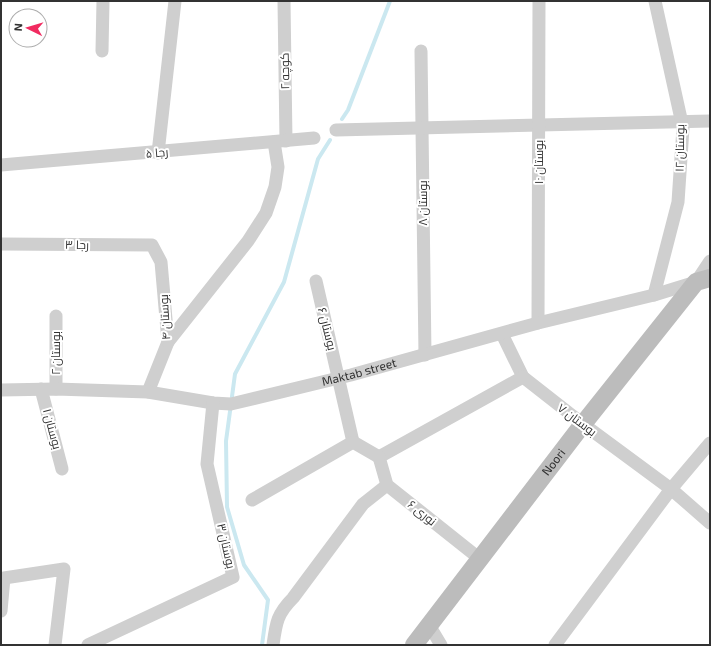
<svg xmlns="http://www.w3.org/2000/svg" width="711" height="646" viewBox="0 0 711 646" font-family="'Exo 2',Cairo,sans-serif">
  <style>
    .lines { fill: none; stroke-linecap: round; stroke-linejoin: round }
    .stream { stroke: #cbe8f0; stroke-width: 4 }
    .street { stroke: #cfcfcf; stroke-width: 13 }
    .secondary { stroke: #bcbcbc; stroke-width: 18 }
    .labels { text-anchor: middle; stroke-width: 4; stroke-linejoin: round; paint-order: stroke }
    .street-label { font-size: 12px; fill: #323232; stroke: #fff }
  </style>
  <rect width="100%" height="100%" fill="#fff"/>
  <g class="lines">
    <g class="stream">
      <polyline points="342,119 348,110 390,1"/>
      <polyline points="262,645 268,600 244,565 227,507 226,441 231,404 235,374 284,282 318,159 330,140"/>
    </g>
    <g class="street">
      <polyline points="284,1 286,141"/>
      <polyline points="102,51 103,1"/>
      <polyline points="421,51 425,355"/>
      <polyline points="336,130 710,121"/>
      <polyline points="158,153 175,1"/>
      <polyline points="1,165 314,138"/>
      <polyline points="1,244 152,245 161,262 168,342 148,392"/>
      <polyline points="316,281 353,442"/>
      <polyline points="654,295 678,202 683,128 655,1"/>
      <polyline points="56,316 56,389"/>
      <polyline points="538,323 539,1"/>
      <polyline points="502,334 523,377 583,424 671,489 710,523"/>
      <polyline points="168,342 248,241 266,213 275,187 278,167 274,142"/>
      <polyline points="41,389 62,469"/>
      <path id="s1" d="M1,390l55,-1 92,3 65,11 18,1 120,-29 187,-52 116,-28 42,-13 14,-21"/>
      <polyline points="379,457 523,377"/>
      <polyline points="379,457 387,485 480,559"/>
      <polyline points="252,500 353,442 379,457"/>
      <polyline points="1,611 4,578 64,569 55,645"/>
      <polyline points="429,625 441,645"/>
      <polyline points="88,645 233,577 207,464 213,403"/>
      <path d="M273,645c3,-22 4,-31 20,-47l70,-94 24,-19"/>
      <polyline points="555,645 671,489 710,443"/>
    </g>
    <path class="secondary" id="s2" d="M414,645l169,-221 113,-142 14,-4"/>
  </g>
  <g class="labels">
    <g class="street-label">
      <text transform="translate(285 71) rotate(-91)" y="4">کوچه ۲</text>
      <text transform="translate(680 148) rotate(-89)" y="4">بوستان ۱۲</text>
      <text transform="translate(157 153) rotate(-5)" y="4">رجا ۵</text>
      <text transform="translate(539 162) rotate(-90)" y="4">بوستان ۱۰</text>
      <text transform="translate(423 203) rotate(-90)" y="4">بوستان ۸</text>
      <text transform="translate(77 245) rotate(1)" y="4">رجا ۳</text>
      <text transform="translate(165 317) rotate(-93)" y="4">بوستان ۴</text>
      <text transform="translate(327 329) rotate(76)" y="4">بوستان ۶</text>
      <text transform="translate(56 353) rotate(-90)" y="4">بوستان ۲</text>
      <text dy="4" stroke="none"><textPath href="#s1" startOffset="363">Maktab street</textPath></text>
      <text transform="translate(577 420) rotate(37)" y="4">بوستان ۷</text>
      <text transform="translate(52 429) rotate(75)" y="4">بوستان ۱</text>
      <text dy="4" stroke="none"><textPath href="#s2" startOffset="230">Noori</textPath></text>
      <text transform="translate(422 513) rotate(39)" y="4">نوری ۶</text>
      <text transform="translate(226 546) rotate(77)" y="4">بوستان ۳</text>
    </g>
  </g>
  <rect width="711" height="646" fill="none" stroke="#323232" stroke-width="4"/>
  <g transform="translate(28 28) rotate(275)"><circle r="19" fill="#ffffff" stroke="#adadad"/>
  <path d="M0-3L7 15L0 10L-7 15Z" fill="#f12b60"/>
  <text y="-6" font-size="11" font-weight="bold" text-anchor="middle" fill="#323232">N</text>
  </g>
</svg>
